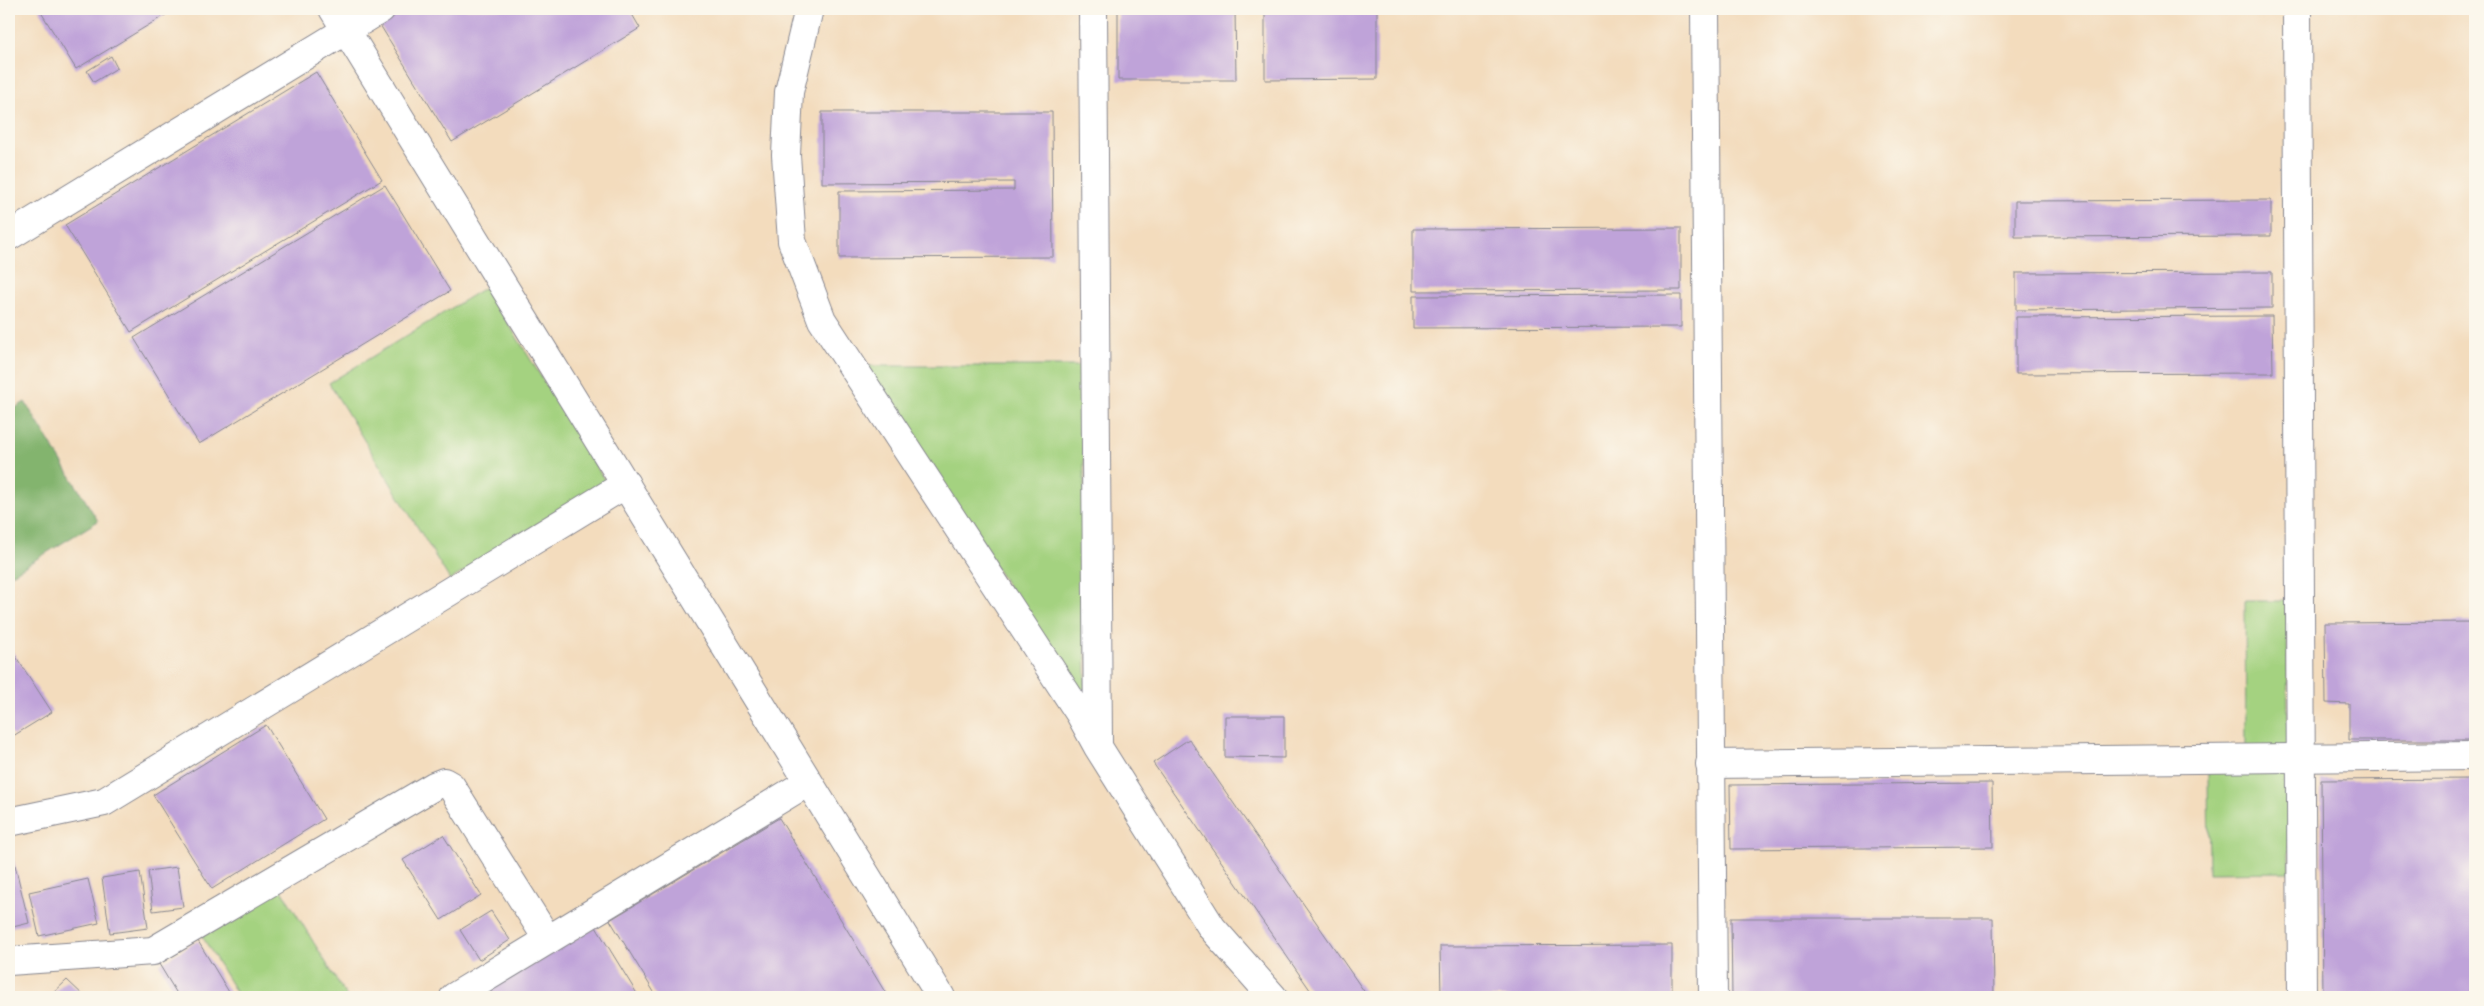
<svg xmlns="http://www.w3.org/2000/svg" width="2484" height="1006" viewBox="0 0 2484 1006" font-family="'Comic Neue',sans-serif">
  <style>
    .green { fill: #a4d280; stroke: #60806f }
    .forest { fill: #83b46e; stroke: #4f7266 }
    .building { fill: #bfa3d9 }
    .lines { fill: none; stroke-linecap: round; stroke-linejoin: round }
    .street-casing { stroke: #87868e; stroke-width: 30 }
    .street { stroke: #fff; stroke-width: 28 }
  </style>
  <rect width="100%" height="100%" fill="#fbf7ec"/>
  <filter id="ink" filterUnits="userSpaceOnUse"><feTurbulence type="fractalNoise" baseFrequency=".02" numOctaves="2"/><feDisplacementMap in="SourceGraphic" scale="10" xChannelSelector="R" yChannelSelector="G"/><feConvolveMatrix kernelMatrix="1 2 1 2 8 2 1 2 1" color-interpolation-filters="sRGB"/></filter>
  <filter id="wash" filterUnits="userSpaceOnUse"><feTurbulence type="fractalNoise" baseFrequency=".0096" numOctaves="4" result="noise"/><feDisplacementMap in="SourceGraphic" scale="20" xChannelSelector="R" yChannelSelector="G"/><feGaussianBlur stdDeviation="1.12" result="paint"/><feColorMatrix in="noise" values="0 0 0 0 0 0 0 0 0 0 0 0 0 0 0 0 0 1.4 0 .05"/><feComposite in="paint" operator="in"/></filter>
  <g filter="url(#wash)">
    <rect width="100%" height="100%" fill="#f3dcbd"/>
    <g class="green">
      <polygon points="486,287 607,484 450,580 329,383"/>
      <polygon points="862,366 1083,366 1086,704"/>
      <polygon points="2245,601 2287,601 2288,747 2246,748"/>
      <polygon points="2288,771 2289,872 2209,873 2208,772"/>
      <polygon points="281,889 347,997 239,997 202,936"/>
    </g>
    <polygon class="forest" points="25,402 98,521 9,576 9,412"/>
    <g id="blocks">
      <g class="building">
        <polygon points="39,9 175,9 76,69"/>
        <polygon points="396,9 629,9 640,28 452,142 377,20"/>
        <polygon points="1118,9 1235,9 1236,80 1118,80"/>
        <polygon points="1265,9 1377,9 1377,79 1265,80"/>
        <polygon points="111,56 117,68 94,82 87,71"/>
        <polygon points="316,72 382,180 131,332 65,225"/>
        <polygon points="822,112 1052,112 1053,257 839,258 839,191 1014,190 1014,182 822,183"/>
        <polygon points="385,185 450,291 199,444 134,338"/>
        <polygon points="2271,200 2271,236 2015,237 2015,201"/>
        <polygon points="1681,228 1681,290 1413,291 1413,229"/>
        <polygon points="2272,272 2272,308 2016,310 2016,273"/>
        <polygon points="1681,295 1681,327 1413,328 1413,296"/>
        <polygon points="2272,316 2273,373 2016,374 2016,317"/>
        <polygon points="2475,622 2475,740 2349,740 2349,704 2326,703 2325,623"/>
        <polygon points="9,646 52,712 13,736 9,729"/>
        <polygon points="1225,716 1284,716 1284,758 1225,757"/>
        <polygon points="266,725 324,819 212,889 153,795"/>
        <polygon points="1189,739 1368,997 1315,997 1153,763"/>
        <polygon points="2475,779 2475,997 2323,997 2321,780"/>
        <polygon points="1992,783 1993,847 1731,849 1730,785"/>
        <polygon points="779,818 888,997 657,997 610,920"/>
        <polygon points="443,835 481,895 441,920 403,860"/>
        <polygon points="9,840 29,923 9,928"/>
        <polygon points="177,867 183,907 153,911 148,871"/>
        <polygon points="140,872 148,928 110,933 102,878"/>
        <polygon points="88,879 99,923 39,936 29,892"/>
        <polygon points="491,911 510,940 479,960 460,930"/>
        <polygon points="1731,918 1993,918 1994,997 1732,997"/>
        <polygon points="596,927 639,997 478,997"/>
        <polygon points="198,941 232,997 179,997 159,964"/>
        <polygon points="1672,945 1672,997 1441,997 1440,946"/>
        <polygon points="67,980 85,997 49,997"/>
      </g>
    </g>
  </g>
  <g filter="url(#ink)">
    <use href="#blocks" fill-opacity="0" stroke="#87868e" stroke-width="1"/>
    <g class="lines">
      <g class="street-casing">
        <g id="street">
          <polyline points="333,9 941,997"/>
          <polyline points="809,9 789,92 786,155 792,241 822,320 1080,714 1098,747 1212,928 1273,997"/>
          <polyline points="1093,9 1098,745"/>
          <polyline points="1705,9 1713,997"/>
          <polyline points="2297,9 2302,997"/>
          <polyline points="9,236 381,9"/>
          <polyline points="1710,764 2475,756"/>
          <polyline points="9,822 104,802 626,484"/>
          <polyline points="9,961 153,951 434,786 444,782 451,786 548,940"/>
          <polyline points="454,997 808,782"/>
        </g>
      </g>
      <use href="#street" class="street"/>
    </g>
  </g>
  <rect width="2484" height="1006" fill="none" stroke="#fbf7ec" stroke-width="30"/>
</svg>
